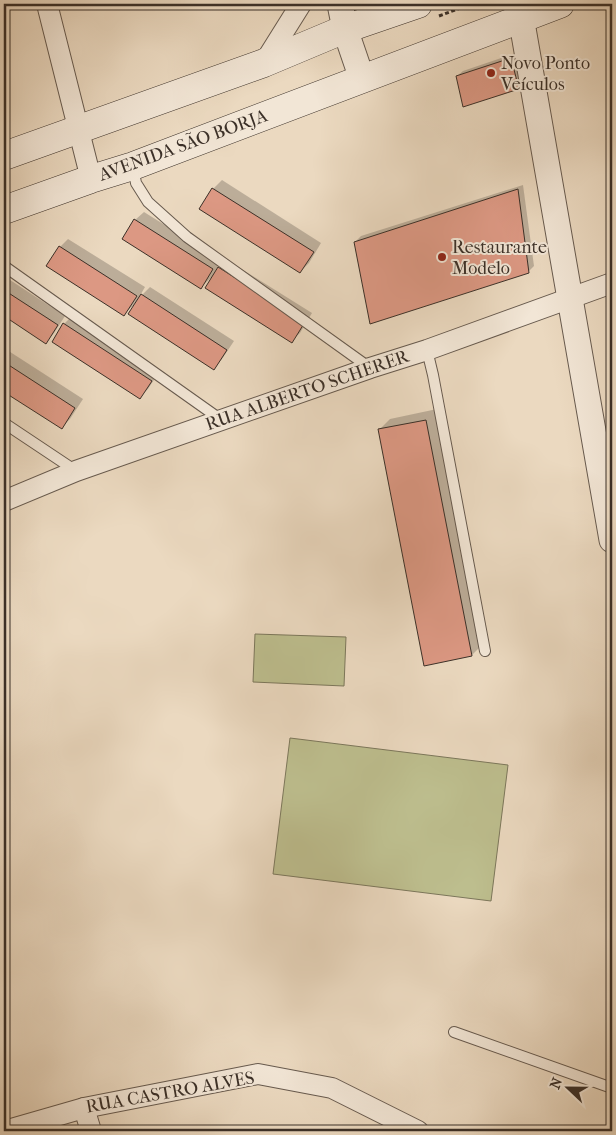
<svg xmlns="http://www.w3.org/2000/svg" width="616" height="1135" viewBox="0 0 616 1135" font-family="'IM FELL French Canon',serif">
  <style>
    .green { fill: #bdbe8e; stroke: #7c775b }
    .shadow { fill: #0003 }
    .building { fill: #dc9883; stroke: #3b3028 }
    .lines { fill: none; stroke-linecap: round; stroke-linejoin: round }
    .service-casing { stroke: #675a4e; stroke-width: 12 }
    .minor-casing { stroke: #675a4e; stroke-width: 22 }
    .tertiary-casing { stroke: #675a4e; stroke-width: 27 }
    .secondary-casing { stroke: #3b3028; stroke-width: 29 }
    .path { stroke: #3b3028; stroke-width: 3; stroke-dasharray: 4 2.5; stroke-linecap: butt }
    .service { stroke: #f2e6d6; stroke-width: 10 }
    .minor { stroke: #f2e6d6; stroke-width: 20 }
    .tertiary { stroke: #f2e6d6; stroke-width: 25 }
    .secondary { stroke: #f2e6d6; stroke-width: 28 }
    .poi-dot { fill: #8f2418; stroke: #f2e6d6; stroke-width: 2 }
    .labels { text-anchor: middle; stroke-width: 4; stroke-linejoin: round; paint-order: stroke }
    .poi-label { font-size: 18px; fill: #3b3028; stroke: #f2e6d6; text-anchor: start }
    .street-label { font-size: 18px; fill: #3b3028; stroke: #f2e6d6 }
  </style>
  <rect width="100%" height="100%" fill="#ebd9c0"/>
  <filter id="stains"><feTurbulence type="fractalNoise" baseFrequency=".004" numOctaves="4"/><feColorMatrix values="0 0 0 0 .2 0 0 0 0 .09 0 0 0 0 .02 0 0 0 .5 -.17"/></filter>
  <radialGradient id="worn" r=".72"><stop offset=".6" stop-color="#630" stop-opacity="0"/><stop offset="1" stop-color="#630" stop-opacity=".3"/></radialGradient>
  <g class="green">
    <polygon points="255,634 346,637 344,686 253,682"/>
    <polygon points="290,738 508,765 491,901 273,874"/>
  </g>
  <g class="shadow">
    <polygon points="516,53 524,82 518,88 457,76 463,71"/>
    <polygon points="222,180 321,243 309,263 300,272 201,209 213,189"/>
    <polygon points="523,185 534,266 528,272 355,242 361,236"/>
    <polygon points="144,212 221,260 215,272 227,260 312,313 300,333 291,341 214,275 201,287 135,220"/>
    <polygon points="68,239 145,287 138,299 150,287 234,341 222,359 214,368 137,302 124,314 60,247"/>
    <polygon points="4,276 65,316 54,333 46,342 4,315"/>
    <polygon points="73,315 159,372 148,389 139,397 64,324"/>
    <polygon points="4,348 83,399 70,419 62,427 4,390"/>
    <polygon points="437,409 483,644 472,655 379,430 390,419"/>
  </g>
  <g class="building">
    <polygon points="511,58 519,89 463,107 456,76"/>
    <polygon points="212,188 314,252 300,273 199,209"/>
    <polygon points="518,189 529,273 370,324 354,242"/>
    <polygon points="134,219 213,269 201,289 122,239"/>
    <polygon points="59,246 137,296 124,316 46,266"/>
    <polygon points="218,267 305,322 292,343 205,288"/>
    <polygon points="4,290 58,325 46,344 4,316"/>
    <polygon points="141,294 227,350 214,370 128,314"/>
    <polygon points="63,323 152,381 140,399 52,342"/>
    <polygon points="4,362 75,408 62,429 4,392"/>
    <polygon points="426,420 472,656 424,666 378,429"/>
  </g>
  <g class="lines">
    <g class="service-casing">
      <g id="service">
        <polyline points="133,167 136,183 148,202 187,237 370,368"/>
        <polyline points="4,266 220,419"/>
        <polyline points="427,350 433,375 485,651"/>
        <polyline points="4,423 76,471"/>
        <polyline points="454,1032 612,1088"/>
      </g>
    </g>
    <g class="minor-casing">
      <g id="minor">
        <polyline points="47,4 91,179"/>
        <polyline points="264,63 301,4"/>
        <polyline points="4,501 76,471 370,368 427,350 612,283"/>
        <polyline points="84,1108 91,1131"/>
        <polyline points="4,1131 84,1108 258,1074 332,1088 418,1131"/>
      </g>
    </g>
    <g class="tertiary-casing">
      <g id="tertiary">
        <polyline points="340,4 345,29 362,79"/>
        <polyline points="517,4 521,17 612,540"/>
      </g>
    </g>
    <g class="secondary-casing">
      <g id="secondary">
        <polyline points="4,156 264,63 345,29 418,4"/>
        <polyline points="4,210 91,179 133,166 560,4"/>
      </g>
    </g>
    <polyline class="path" points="439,16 471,4"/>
    <use href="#service" class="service"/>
    <use href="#minor" class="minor"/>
    <use href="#tertiary" class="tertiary"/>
    <use href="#secondary" class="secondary"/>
  </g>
  <g class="poi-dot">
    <circle cx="491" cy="73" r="5"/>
    <circle cx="442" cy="257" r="5"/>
  </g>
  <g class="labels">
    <g class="poi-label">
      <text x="501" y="69">Novo Ponto<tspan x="501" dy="21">Veículos</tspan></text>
      <text x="452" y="253">Restaurante<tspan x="452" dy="21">Modelo</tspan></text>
    </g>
    <g class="street-label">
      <text transform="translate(183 145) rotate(-20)" y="6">AVENIDA SÃO BORJA</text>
      <text transform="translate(307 390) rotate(-19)" y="6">RUA ALBERTO SCHERER</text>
      <text transform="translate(170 1092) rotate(-10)" y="6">RUA CASTRO ALVES</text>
    </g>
  </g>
  <rect width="616" height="1135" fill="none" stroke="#ebd9c0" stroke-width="20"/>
  <rect x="5" y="5" width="606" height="1125" fill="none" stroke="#3b3028" stroke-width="2.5"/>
  <rect x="10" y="10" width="596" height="1115" fill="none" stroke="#3b3028"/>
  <g transform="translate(568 1088) rotate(292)" stroke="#f2e6d6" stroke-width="4" paint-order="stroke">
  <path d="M0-4L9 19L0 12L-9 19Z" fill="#3b3028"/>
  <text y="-8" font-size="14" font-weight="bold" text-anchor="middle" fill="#3b3028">N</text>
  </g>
  <rect width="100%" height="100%" filter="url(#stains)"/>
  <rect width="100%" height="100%" fill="url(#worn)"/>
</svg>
